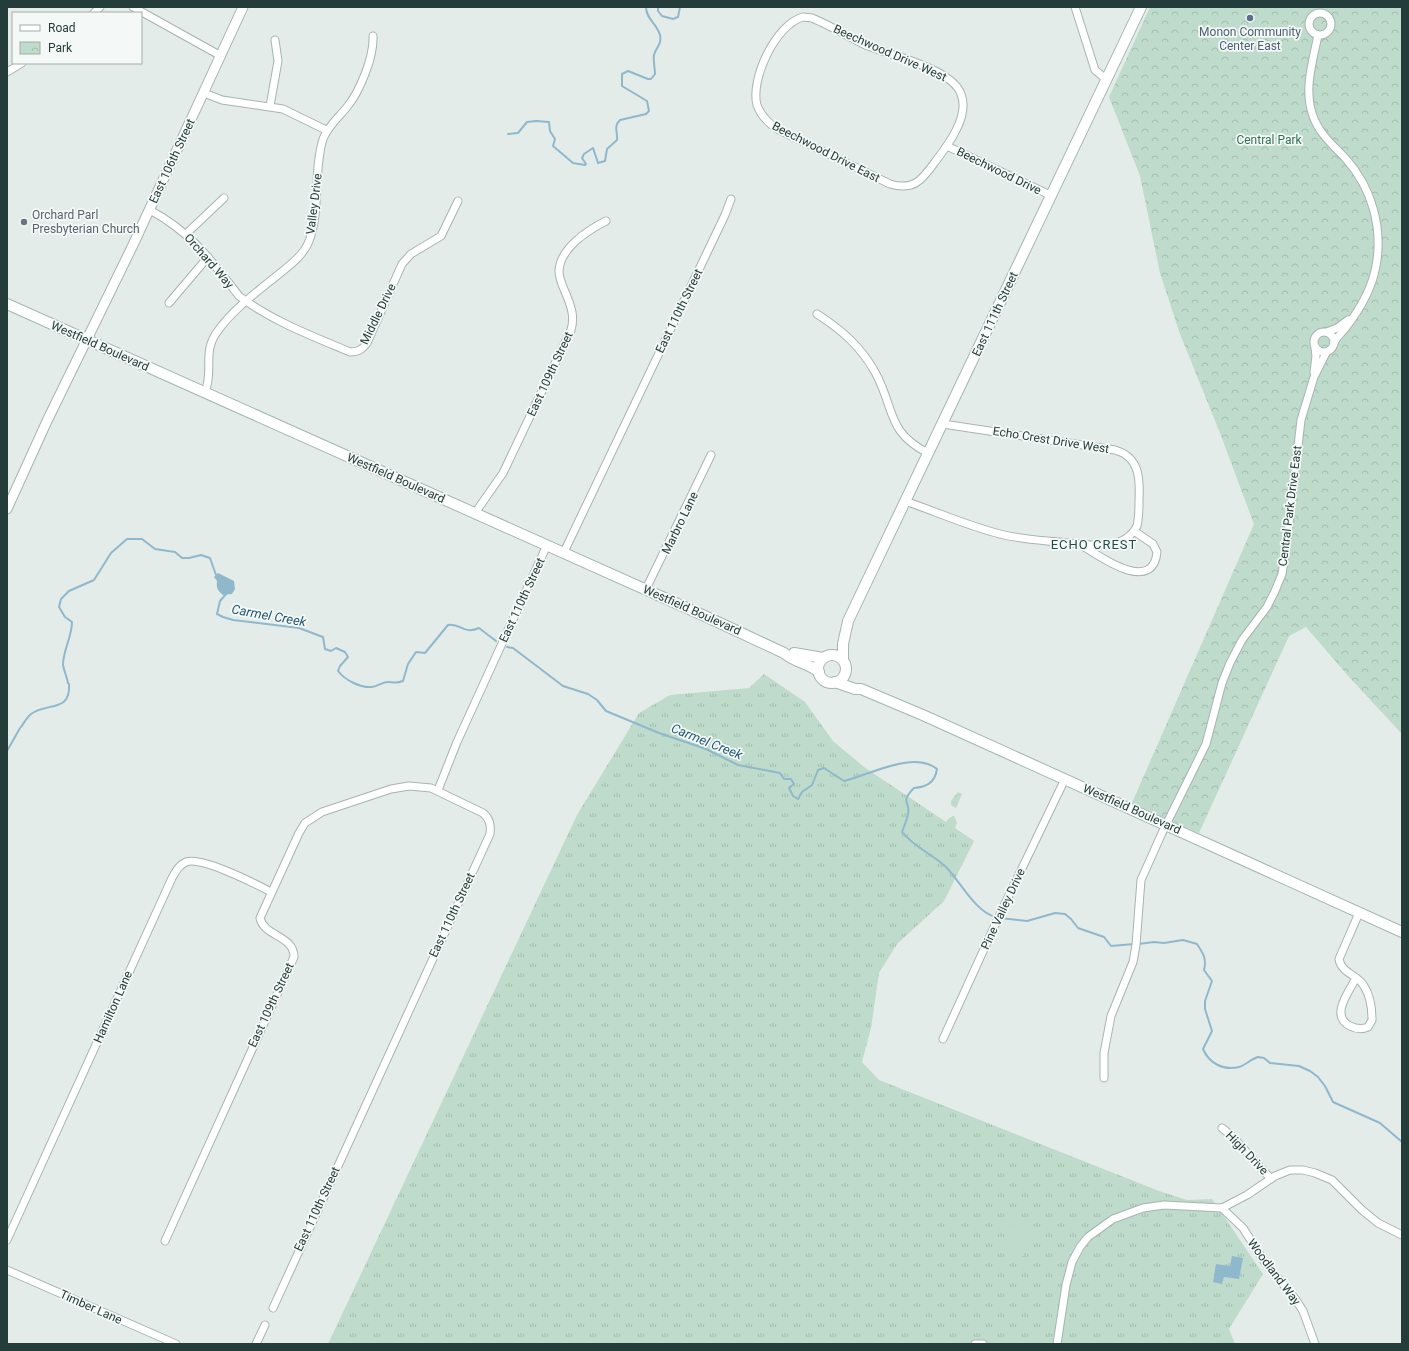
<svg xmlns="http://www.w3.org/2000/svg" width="1409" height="1351" viewBox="0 0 1409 1351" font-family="Roboto,sans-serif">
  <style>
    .grass { fill: url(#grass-tufts) }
    .park { fill: url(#park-crowns) }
    .pitch { fill: #bedbcb }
    .water { fill: #90b8cc }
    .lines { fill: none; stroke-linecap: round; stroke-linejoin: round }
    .stream { stroke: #90b8cc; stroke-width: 2 }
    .minor-casing { stroke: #a7b4b2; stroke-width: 9 }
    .tertiary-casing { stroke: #a7b4b2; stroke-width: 11 }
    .secondary-casing { stroke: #a3b7b3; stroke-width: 12 }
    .minor { stroke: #fff; stroke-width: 7 }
    .tertiary { stroke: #fff; stroke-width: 9 }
    .secondary { stroke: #fff; stroke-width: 10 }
    .service-dot { fill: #5c6f8a; stroke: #f4f9f7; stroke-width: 1.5 }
    .worship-dot { fill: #6b7280; stroke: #f4f9f7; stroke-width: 1.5 }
    .labels { text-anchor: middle; stroke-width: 3.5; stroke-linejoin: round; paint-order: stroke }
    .service-label { font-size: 12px; fill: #4e5e75; stroke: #f4f9f7 }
    .street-label { font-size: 12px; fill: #243c3a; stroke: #f4f9f7 }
    .park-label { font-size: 12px; fill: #327055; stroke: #f4f9f7 }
    .worship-label { font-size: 12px; fill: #5b616d; stroke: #f4f9f7; text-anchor: start }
    .neighbourhood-label { font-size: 13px; letter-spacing: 1px; fill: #224d4a; stroke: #f4f9f7 }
    .water-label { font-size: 13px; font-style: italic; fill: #235873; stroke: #f4f9f7 }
  </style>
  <defs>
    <pattern id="grass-tufts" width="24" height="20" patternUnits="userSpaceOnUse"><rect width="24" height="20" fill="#bedbcb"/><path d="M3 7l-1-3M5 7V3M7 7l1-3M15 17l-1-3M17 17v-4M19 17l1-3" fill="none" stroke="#a3bdaf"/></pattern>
    <pattern id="park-crowns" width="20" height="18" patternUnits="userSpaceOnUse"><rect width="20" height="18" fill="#bedbcb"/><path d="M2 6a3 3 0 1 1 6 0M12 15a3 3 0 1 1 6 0" fill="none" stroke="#a3bdaf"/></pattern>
  </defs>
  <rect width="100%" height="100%" fill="#e4ecea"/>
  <g class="grass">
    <polygon points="764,674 805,702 833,741 864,767 946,822 949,818 954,816 957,823 955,828 974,841 944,901 897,944 879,973 871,1028 862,1062 879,1080 1159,1191 1187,1200 1212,1199 1263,1274 1229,1329 1235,1344 328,1344 577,815 639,713 670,695 749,688"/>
    <polygon points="958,792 962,794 956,808 951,805 951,801"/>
  </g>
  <polygon class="park" points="1150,7 1402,7 1402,734 1349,677 1306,627 1289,636 1199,833 1132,803 1254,524 1220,433 1180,334 1160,273 1140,176 1109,97"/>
  <g class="pitch">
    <polygon points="1011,1222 1033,1232 1029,1242 1007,1233"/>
    <polygon points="1006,1236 1028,1246 1023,1256 1002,1247"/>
  </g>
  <g class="water">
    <path d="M218,573l16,8 1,8 -3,5 -9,1c-5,-4 -7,-7 -6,-14l-3,-4z"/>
    <polygon points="1232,1256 1243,1258 1239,1279 1224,1277 1222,1284 1213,1282 1216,1264 1230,1266"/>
  </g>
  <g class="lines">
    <g class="stream">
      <polyline points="658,7 658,11 662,16 673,19 678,17 680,7"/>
      <path d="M508,134l10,-1 9,-11 9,-1 13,1 1,9 5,8 -2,7 20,17 12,2 1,-1 -4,-6 2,-4 9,-6 5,15 7,-2 2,-12 10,-9c1,-8 -4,-13 3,-20l26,-6 3,-3 -2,-10 -25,-15v-12l6,-3 20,8h3l4,-5c0,-6 -2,-13 -1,-19 2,-8 8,-10 6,-20 -3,-11 -14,-16 -14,-28"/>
      <path d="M226,594l-6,7 -3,13 6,3 10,3 66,8 24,9 2,12 6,2 5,-3 9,4 3,5 -8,9 -2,5c7,9 22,17 34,16 6,-1 11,-5 16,-5 8,0 7,2 15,-1l5,-17 8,-12 9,1 23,-28c13,-2 16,10 31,3l17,13"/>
      <path d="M507,647l6,1 50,38 25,8 9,6 9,11 53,22 47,16 32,16 42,8 4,6h7l3,5 -5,4 4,8 5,3 4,-7 10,-7 6,-15 6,-2 20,13c25,-6 70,-31 93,-12 -2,14 -11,18 -23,19 -15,15 -3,14 -6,26 -1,6 -4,12 -6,18 12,15 30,22 44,35 14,14 30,46 50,50"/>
      <path d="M68,683c-1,-6 -4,-12 -5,-18 0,-15 9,-28 9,-43l-7,-5 -6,-10 2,-8 8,-8 25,-11 17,-27 16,-14h15l13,10 20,3 7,6h7l12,-3 9,3 6,17"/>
      <path d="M21,727c3,-4 6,-10 10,-13 16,-12 40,-1 38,-30"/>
      <polyline points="7,751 20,728"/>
      <polyline points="1000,918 1027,921 1055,913 1065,914 1071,919 1078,928 1104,937 1111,946 1134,944"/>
      <path d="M1138,944l16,-2 10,1 19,-3 14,4c6,9 10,15 7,26l8,11 -7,20v8l7,22 -9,18c6,14 20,22 36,18 7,-2 12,-8 19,-10l6,1 6,5 29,3 11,5 8,6 7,9 8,16 47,21 22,19"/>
    </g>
    <g class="minor-casing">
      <g id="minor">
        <polyline points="133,7 221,56"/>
        <polyline points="1075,7 1095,70 1107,80"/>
        <circle cx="1320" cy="24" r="11"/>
        <polyline points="94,13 100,7"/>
        <path d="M803,17l9,1c17,7 34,17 51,26 25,11 89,24 98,50 9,22 -13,51 -26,68 -13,18 -21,29 -45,22l-111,-54c-10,-6 -18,-14 -22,-25 -7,-26 19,-81 46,-88z"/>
        <path d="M1318,35c-5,26 -14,52 -6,78 6,20 20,31 34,46 26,29 37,69 30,107 -4,22 -16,43 -29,60 -4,6 -10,10 -13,17"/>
        <polyline points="7,72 22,63"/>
        <polyline points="204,93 222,100 283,109 326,130"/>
        <polyline points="270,106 278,61 275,40"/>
        <polyline points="947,146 1052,196"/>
        <path d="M150,210c42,23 60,49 89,86 33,25 73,40 111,56 8,0 12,-2 17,-9l35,-79 9,-10 30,-18 17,-35"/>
        <polyline points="186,234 224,198"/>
        <polyline points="169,303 208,257"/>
        <path d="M817,314c25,16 44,33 58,58 20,36 11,60 53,81"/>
        <circle cx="1324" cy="342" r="10"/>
        <polyline points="1327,332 1337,328 1348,320"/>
        <polyline points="1314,372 1316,356 1315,348"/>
        <path d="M205,392c9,-21 -3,-39 12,-60 16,-23 40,-40 62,-58 11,-9 25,-19 30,-33 12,-31 4,-70 14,-102 5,-13 15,-21 24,-32 13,-16 27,-50 26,-71"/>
        <path d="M905,501c32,11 63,25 95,33 19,5 38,6 58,8 25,2 65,12 79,-16 2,-8 2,-17 2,-25 1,-22 1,-44 -24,-51l-172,-26"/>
        <path d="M475,513l28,-40 68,-143c4,-13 0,-24 -5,-36 -3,-7 -7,-15 -7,-23 1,-23 29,-41 47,-50"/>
        <path d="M1083,546c16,10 70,49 74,6l-4,-8 -19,-13"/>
        <polyline points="564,552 725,215 731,199"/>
        <polyline points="646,589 711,455"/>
        <polyline points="438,790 457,742 547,545"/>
        <path d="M1356,978c-8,15 -26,38 -6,48 6,3 11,4 18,1l4,-7c0,-10 -2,-25 -8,-34 -6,-11 -23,-13 -25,-27l20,-46"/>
        <polyline points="943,1039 1000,914 1065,779"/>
        <polyline points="1104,1078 1104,1053 1111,1016 1133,962 1136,945 1141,880 1162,833 1206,744 1222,683 1230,663 1242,640 1267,607 1275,591 1282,574 1286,549 1301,420 1314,377 1326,353"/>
        <polyline points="1222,1128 1232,1136 1271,1179"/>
        <polyline points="1222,1208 1243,1228 1264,1261 1296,1300 1303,1311 1315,1344"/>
        <path d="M7,1240l165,-362c4,-7 7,-13 14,-16 15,-6 70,22 85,30"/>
        <path d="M165,1241l129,-284c0,-22 -30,-20 -34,-39l39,-85 6,-10 17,-11 69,-23 18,-3 22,2 52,25c7,6 8,12 7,21l-217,474"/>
        <polyline points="7,1270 176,1344"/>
        <polyline points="256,1344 265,1325"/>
        <polyline points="975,1344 983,1344"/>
        <polyline points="1057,1344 1066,1285 1072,1262 1080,1247 1088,1237 1113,1219 1143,1208 1164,1205 1222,1208 1247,1195 1275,1176 1290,1170 1303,1170 1315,1173 1332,1180 1362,1210 1378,1223 1402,1235"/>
      </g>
    </g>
    <g class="tertiary-casing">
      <polyline id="tertiary" points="7,509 47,421 133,245 243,7"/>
    </g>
    <g class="secondary-casing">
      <g id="secondary">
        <path d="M7,304l700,313 77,36c10,9 24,10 35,19"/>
        <polyline points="794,653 823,658"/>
        <circle cx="832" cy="669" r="14"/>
        <polyline points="843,660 843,644 848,621 1141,7"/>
        <polyline points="835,682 855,689 861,689 925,716 1402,932"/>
      </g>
    </g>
    <use href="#minor" class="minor"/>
    <use href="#tertiary" class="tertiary"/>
    <use href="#secondary" class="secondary"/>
  </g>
  <circle class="service-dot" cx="1250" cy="18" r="4"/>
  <circle class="worship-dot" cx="24" cy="222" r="4"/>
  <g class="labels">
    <g class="service-label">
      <text x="1250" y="36">Monon Community<tspan x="1250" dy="14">Center East</tspan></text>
    </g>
    <g class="street-label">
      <text transform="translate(890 53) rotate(24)" y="4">Beechwood Drive West</text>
      <text transform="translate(826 152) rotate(27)" y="4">Beechwood Drive East</text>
      <text transform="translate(172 161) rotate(-65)" y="4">East 106th Street</text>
      <text transform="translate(999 171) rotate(26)" y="4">Beechwood Drive</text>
      <text transform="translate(314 204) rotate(-83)" y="4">Valley Drive</text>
      <text transform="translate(209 261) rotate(49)" y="4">Orchard Way</text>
      <text transform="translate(679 311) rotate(-64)" y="4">East 110th Street</text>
      <text transform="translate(378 314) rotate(-64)" y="4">Middle Drive</text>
      <text transform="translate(995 314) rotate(-65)" y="4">East 111th Street</text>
      <text transform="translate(100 346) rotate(24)" y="4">Westfield Boulevard</text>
      <text transform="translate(550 374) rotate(-65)" y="4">East 109th Street</text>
      <text transform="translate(1051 440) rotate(9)" y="4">Echo Crest Drive West</text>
      <text transform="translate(396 478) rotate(24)" y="4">Westfield Boulevard</text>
      <text transform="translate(1290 506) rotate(-83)" y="4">Central Park Drive East</text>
      <text transform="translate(680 523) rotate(-64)" y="4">Marbro Lane</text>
      <text transform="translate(522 600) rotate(-65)" y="4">East 110th Street</text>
      <text transform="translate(692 610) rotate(24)" y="4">Westfield Boulevard</text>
      <text transform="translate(1132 809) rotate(24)" y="4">Westfield Boulevard</text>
      <text transform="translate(1003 909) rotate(-65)" y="4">Pine Valley Drive</text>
      <text transform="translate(452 915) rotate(-65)" y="4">East 110th Street</text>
      <text transform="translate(271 1005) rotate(-65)" y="4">East 109th Street</text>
      <text transform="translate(113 1007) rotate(-66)" y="4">Hamilton Lane</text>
      <text transform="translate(1247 1153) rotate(46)" y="4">High Drive</text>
      <text transform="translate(317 1209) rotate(-65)" y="4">East 110th Street</text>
      <text transform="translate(1274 1272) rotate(53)" y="4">Woodland Way</text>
      <text transform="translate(91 1307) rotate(24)" y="4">Timber Lane</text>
    </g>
    <g class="park-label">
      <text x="1269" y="144">Central Park</text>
    </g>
    <g class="worship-label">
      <text x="32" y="219">Orchard Parl<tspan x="32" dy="14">Presbyterian Church</tspan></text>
    </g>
    <g class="neighbourhood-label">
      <text x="1094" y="549">ECHO CREST</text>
    </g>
    <g class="water-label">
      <text transform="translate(269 615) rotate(10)" y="5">Carmel Creek</text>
      <text transform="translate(707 741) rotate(22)" y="5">Carmel Creek</text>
    </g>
  </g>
  <rect width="1409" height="1351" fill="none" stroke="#243c3a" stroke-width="16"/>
  <rect x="12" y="12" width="130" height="52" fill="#f4f9f7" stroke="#a1adab"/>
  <rect x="20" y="25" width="20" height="6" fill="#ffffff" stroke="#a1adab"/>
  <text x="48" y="32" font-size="12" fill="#243c3a">Road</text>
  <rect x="20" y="42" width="20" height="12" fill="url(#park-crowns)" stroke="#a1adab"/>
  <text x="48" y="52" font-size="12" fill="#243c3a">Park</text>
</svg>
